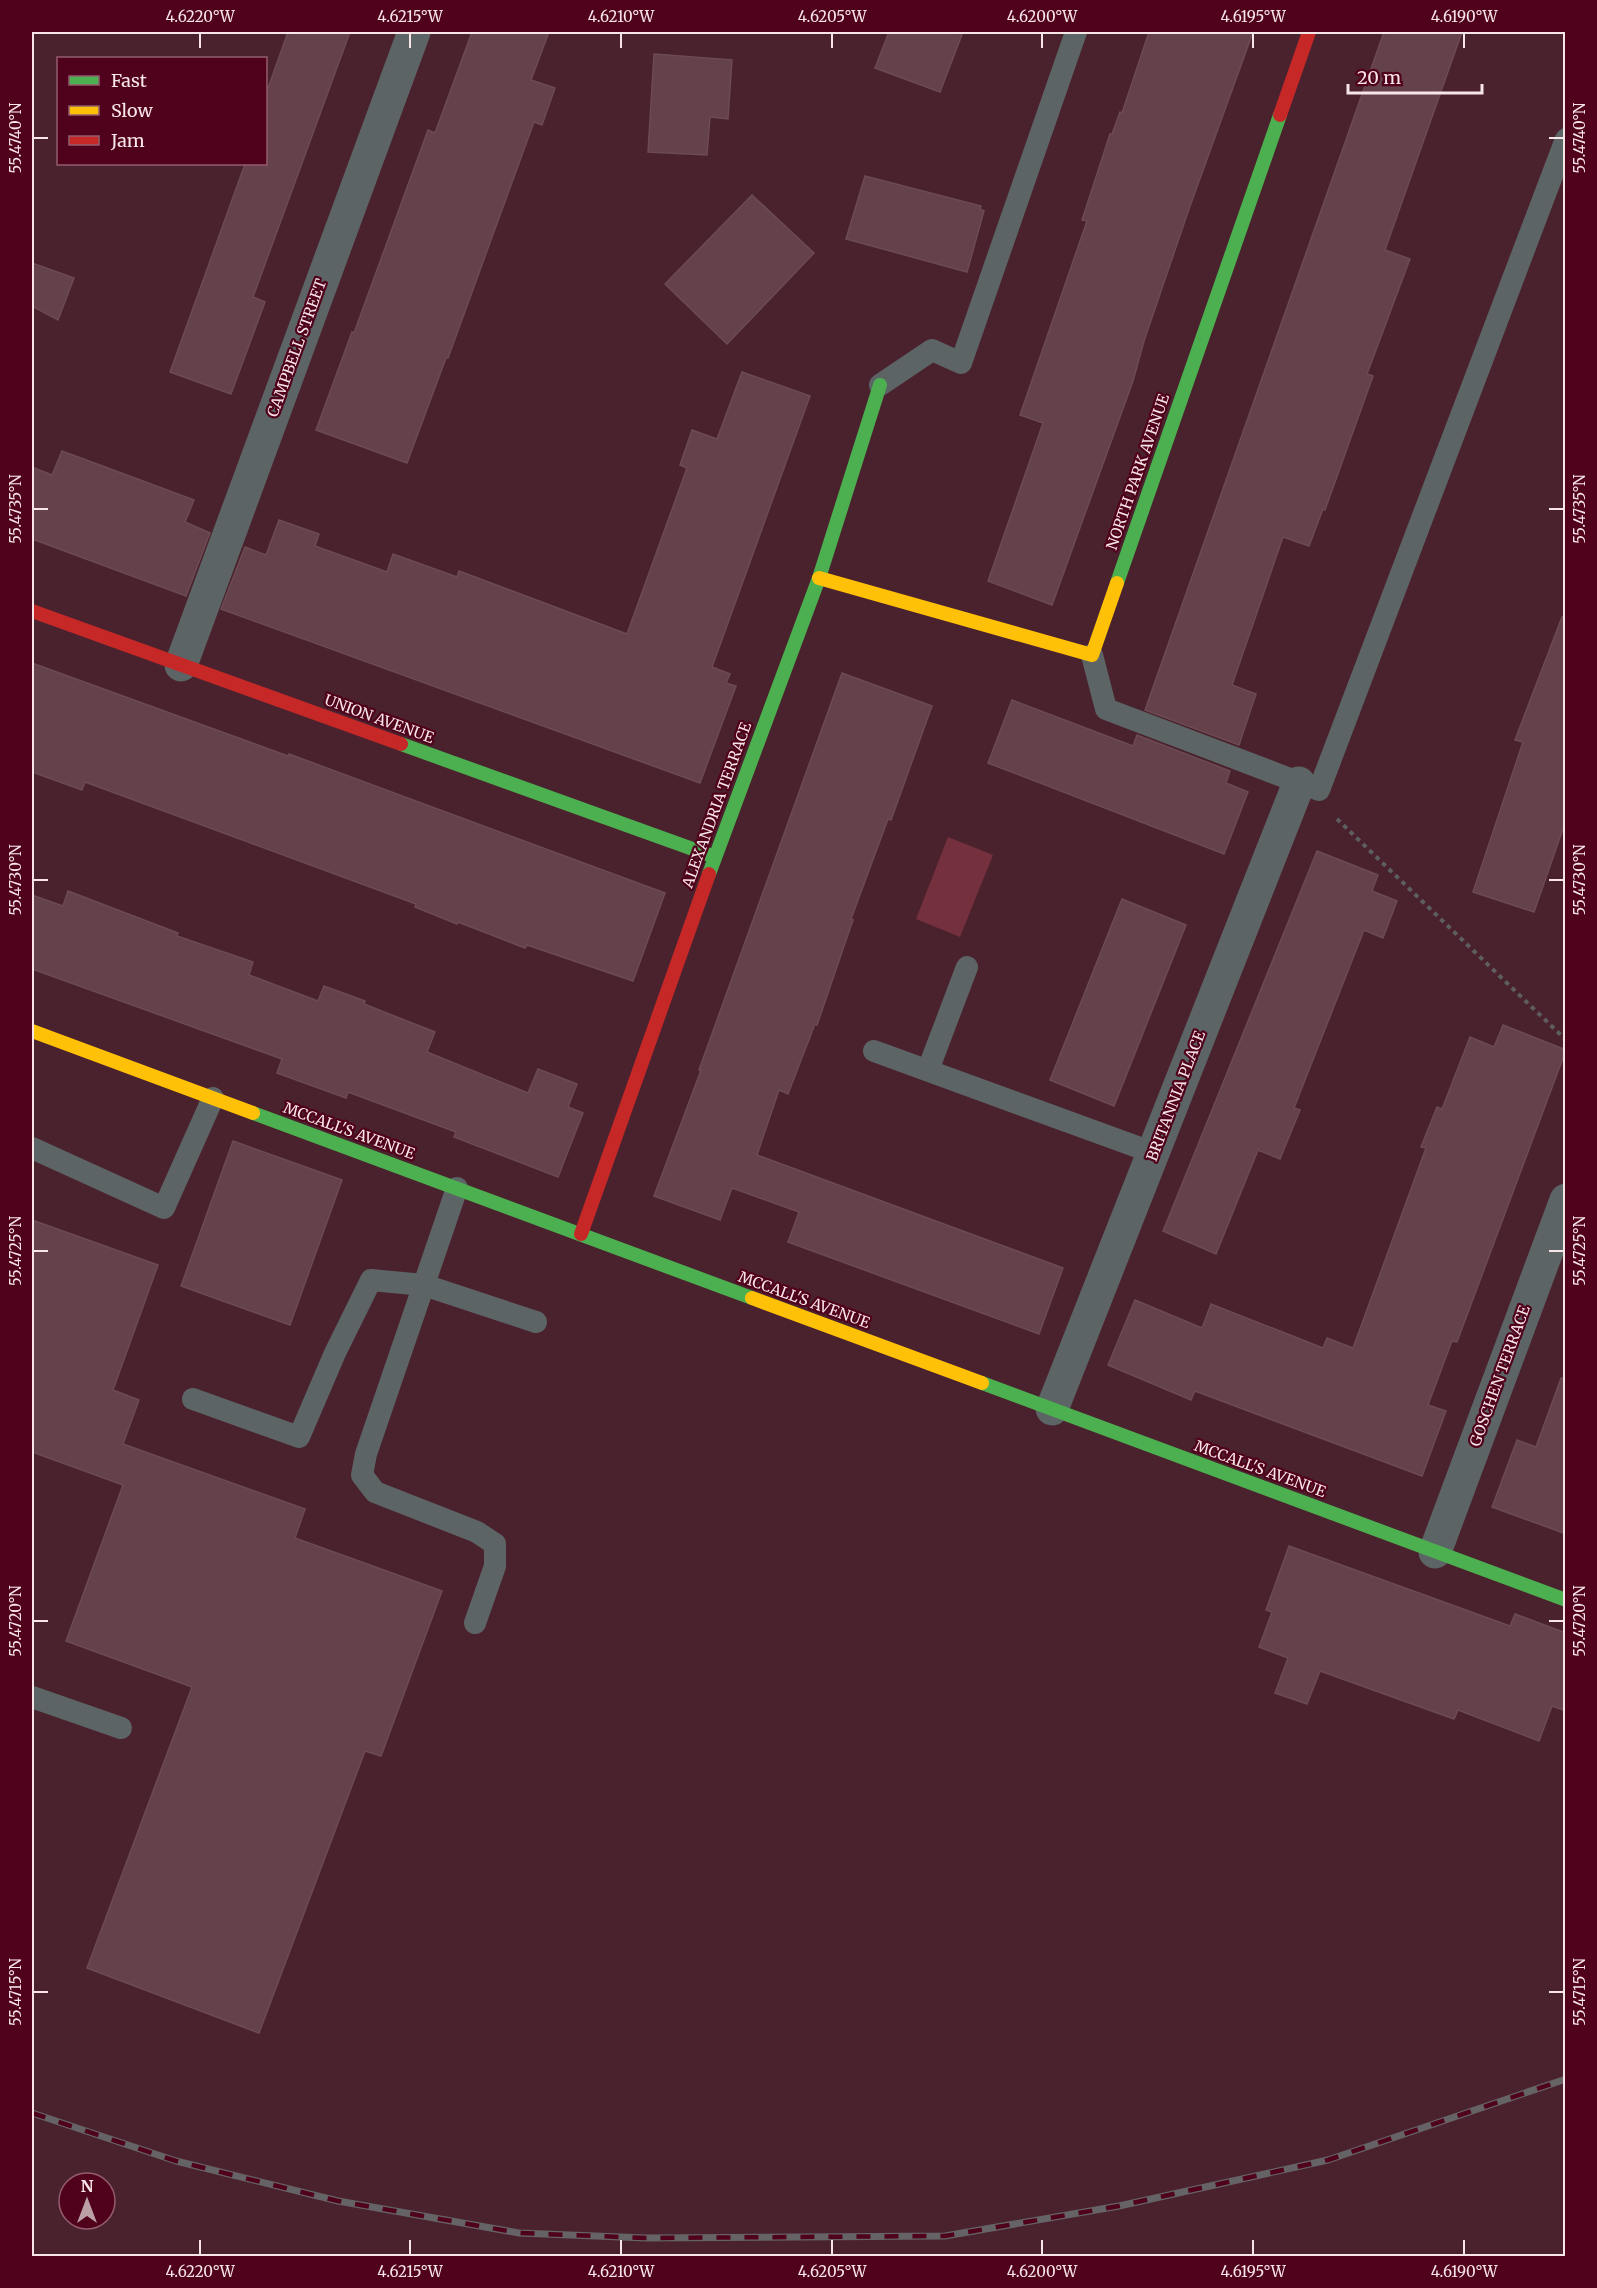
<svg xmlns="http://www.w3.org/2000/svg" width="1597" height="2288" viewBox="0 0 1597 2288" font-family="Merriweather,serif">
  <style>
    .green { fill: #74303d }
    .building { fill: #64414b; stroke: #6c4b52; stroke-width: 1.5 }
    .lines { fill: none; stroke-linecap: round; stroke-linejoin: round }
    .path { stroke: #5e5d5f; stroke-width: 4; stroke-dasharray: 4.5 4.5; stroke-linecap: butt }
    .lane { stroke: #5c6465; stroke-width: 22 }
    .street { stroke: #5c6465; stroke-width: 33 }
    .fast { stroke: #4caf50; stroke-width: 14 }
    .slow { stroke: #ffc107; stroke-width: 14 }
    .jam { stroke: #c62828; stroke-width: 14 }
    .rail-casing { stroke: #656366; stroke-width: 7 }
    .rail { stroke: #50021c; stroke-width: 4.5; stroke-dasharray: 14; stroke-linecap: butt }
    .ticks { fill: none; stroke: #f8e5e7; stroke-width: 2 }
    .labels { text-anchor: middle; stroke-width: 4.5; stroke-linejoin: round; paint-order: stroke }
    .street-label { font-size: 15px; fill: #f8e5e7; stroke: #50021c }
    .neatline { fill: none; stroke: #f8e5e7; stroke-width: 2 }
    .ticks-label { font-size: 15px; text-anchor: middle; fill: #f8e5e7 }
  </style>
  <rect width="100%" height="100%" fill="#4a222d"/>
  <polygon class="green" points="948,837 993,855 960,937 916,919"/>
  <g class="building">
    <polygon points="288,32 350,32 253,297 265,302 231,394 170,372 245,164 266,164 266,94"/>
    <polygon points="472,32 549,32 531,80 555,88 542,125 534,122 448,358 446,358 407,463 316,430 352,332 354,333 428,130 435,133"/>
    <polygon points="889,32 963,32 940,92 875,68"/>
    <polygon points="1149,32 1253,32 1189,209 1144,341 1133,381 1052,605 988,581 1043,423 1020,415 1087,221 1082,220 1110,134 1112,134 1120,112 1122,113"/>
    <polygon points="1384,32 1462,32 1385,250 1410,259 1367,374 1373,376 1325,510 1323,509 1309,546 1283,537 1232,685 1256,694 1239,745 1145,710"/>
    <polygon points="654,54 732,60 728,119 710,117 707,155 648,152"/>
    <polygon points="865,176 981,206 980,209 984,211 967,272 846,239"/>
    <polygon points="752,195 814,253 727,344 665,284"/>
    <polygon points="32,263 74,278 58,320 32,306"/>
    <polygon points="742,372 810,396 712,667 730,674 726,683 736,686 700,783 221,609 245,547 266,555 279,520 319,534 315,546 387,572 393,554 457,577 459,571 627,634 687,468 680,465 692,430 717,439"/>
    <polygon points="62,451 194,500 185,522 210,533 186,596 32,539 32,467 52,475"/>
    <polygon points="1562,617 1566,617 1566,820 1534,912 1473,892 1523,742 1515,740"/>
    <polygon points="32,663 288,756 289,754 665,893 633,981 527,945 525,948 458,922 457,924 415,907 416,904 85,782 82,790 32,772"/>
    <polygon points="842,673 932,706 891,820 888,819 851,919 853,920 817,1025 815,1024 788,1094 779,1090 757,1155 1063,1268 1039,1334 788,1242 799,1212 732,1188 720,1220 654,1196 701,1070 699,1070"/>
    <polygon points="1012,700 1133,746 1137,735 1230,771 1226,783 1248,792 1224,854 988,763"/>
    <polygon points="1317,851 1378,875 1372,891 1397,901 1383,938 1364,930 1294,1108 1300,1110 1280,1159 1258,1150 1216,1254 1163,1231"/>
    <polygon points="68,891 178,933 177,936 253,962 249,975 318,1001 324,986 365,1001 364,1004 435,1032 427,1052 528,1093 538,1069 577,1084 568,1107 583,1113 558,1177 454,1137 456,1132 348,1092 346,1098 277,1073 282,1059 32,969 32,895 63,906"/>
    <polygon points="1122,899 1186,925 1114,1106 1050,1080"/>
    <polygon points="1503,1025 1566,1050 1457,1342 1452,1341 1428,1405 1446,1411 1422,1476 1195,1391 1191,1400 1108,1365 1135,1300 1202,1328 1211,1304 1323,1348 1327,1338 1353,1348 1426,1148 1421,1147 1437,1107 1442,1109 1470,1037 1494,1047"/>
    <polygon points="233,1141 342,1180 290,1325 181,1286"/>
    <polygon points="32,1220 158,1265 113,1390 139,1400 123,1444 305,1509 295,1538 442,1591 381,1756 365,1751 259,2033 87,1968 192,1687 66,1641 123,1485 32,1452"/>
    <polygon points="1561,1378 1566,1379 1566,1534 1492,1507 1517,1440 1536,1447"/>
    <polygon points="1289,1546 1510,1626 1515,1614 1566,1633 1566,1711 1552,1706 1539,1741 1458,1710 1454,1719 1320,1671 1307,1704 1275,1693 1288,1658 1259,1647 1272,1612 1266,1610"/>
  </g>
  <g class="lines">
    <polyline class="path" points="1337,819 1566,1040"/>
    <g class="lane">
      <polyline points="880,385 932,350 961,363 1076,32"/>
      <polyline points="1092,655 1106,709 1319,790 1566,139"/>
      <polyline points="874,1051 1154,1153"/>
      <polyline points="928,1070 967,967"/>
      <polyline points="32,1148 164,1208 213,1098"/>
      <polyline points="457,1188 366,1454 362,1475 375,1492 477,1532 495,1544 495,1566 475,1623"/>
      <polyline points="193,1399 299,1437 335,1353 371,1280 424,1285 536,1322"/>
      <polyline points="32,1697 121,1728"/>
    </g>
    <g class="street">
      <polyline points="181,665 414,32"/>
      <polyline points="1052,1409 1299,783"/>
      <polyline points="1435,1552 1566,1200"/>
    </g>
    <g class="fast">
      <polyline points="1117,583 1280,115"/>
      <polyline points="401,744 715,857"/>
      <polyline points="709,874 819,578 880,385"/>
      <polyline points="253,1113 752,1298"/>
      <polyline points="982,1383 1566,1600"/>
    </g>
    <g class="slow">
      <polyline points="819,578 1092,655 1117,583"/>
      <polyline points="32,1031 253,1113"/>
      <polyline points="752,1298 982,1383"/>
    </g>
    <g class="jam">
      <polyline points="1280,115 1309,32"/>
      <polyline points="32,611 401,744"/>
      <polyline points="581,1234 709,874"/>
    </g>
    <g class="rail-casing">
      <polyline id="rail" points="32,2113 176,2161 338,2201 519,2233 646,2238 945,2236 1119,2206 1328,2160 1566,2079"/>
    </g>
    <use href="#rail" class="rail"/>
  </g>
  <path class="ticks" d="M200,33v15M410,33v15M621,33v15M832,33v15M1042,33v15M1253,33v15M1464,33v15M33,138h15M1549,138h15M33,509h15M1549,509h15M33,880h15M1549,880h15M33,1251h15M1549,1251h15M33,1621h15M1549,1621h15M33,1992h15M1549,1992h15M200,2240v15M410,2240v15M621,2240v15M832,2240v15M1042,2240v15M1253,2240v15M1464,2240v15"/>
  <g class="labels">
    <g class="street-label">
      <text transform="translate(297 348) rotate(-70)" y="5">CAMPBELL STREET</text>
      <text transform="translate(1138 472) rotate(-71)" y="5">NORTH PARK AVENUE</text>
      <text transform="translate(379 719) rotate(20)" y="5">UNION AVENUE</text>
      <text transform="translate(717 805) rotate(-70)" y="5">ALEXANDRIA TERRACE</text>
      <text transform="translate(1176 1096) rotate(-69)" y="5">BRITANNIA PLACE</text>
      <text transform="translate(349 1131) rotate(20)" y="5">MCCALL'S AVENUE</text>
      <text transform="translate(804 1300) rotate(20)" y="5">MCCALL'S AVENUE</text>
      <text transform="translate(1500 1376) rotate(-70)" y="5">GOSCHEN TERRACE</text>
      <text transform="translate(1260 1469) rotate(20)" y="5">MCCALL'S AVENUE</text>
    </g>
  </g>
  <rect width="1597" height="2288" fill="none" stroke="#50021c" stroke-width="66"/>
  <rect x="57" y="57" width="210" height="108" fill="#50021c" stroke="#935d6d" stroke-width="1.5"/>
  <rect x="69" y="76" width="30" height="9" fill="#4caf50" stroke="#935d6d" stroke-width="1.5"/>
  <text x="111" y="87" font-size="18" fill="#f8e5e7">Fast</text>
  <rect x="69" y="106" width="30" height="9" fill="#ffc107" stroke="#935d6d" stroke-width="1.5"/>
  <text x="111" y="117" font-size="18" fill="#f8e5e7">Slow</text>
  <rect x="69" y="136" width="30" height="9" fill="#c62828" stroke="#935d6d" stroke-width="1.5"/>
  <text x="111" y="147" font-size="18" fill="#f8e5e7">Jam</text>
  <g transform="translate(87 2201)"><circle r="28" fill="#50021c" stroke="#935d6d" stroke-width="1.5"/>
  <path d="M0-4.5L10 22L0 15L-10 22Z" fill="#bba1a6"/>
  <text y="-9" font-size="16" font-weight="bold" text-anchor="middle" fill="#f8e5e7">N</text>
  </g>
  <path d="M1348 84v9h134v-9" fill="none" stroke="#f8e5e7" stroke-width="3"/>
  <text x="1357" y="84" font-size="18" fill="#f8e5e7" stroke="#50021c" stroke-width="4.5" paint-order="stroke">20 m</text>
  <rect x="33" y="33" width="1531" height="2222" class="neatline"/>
  <g class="ticks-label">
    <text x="200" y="22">4.6220°W</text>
    <text x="410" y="22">4.6215°W</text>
    <text x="621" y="22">4.6210°W</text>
    <text x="832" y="22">4.6205°W</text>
    <text x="1042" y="22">4.6200°W</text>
    <text x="1253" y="22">4.6195°W</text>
    <text x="1464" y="22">4.6190°W</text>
    <text transform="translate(16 138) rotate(-90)" y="5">55.4740°N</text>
    <text transform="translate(1580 138) rotate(-90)" y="5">55.4740°N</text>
    <text transform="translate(16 509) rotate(-90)" y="5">55.4735°N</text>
    <text transform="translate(1580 509) rotate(-90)" y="5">55.4735°N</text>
    <text transform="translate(16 880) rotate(-90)" y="5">55.4730°N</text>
    <text transform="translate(1580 880) rotate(-90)" y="5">55.4730°N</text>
    <text transform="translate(16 1251) rotate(-90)" y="5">55.4725°N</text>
    <text transform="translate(1580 1251) rotate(-90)" y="5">55.4725°N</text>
    <text transform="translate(16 1621) rotate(-90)" y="5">55.4720°N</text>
    <text transform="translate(1580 1621) rotate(-90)" y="5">55.4720°N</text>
    <text transform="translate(16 1992) rotate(-90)" y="5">55.4715°N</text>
    <text transform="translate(1580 1992) rotate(-90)" y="5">55.4715°N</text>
    <text x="200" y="2277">4.6220°W</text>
    <text x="410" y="2277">4.6215°W</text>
    <text x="621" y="2277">4.6210°W</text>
    <text x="832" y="2277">4.6205°W</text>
    <text x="1042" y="2277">4.6200°W</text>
    <text x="1253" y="2277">4.6195°W</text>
    <text x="1464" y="2277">4.6190°W</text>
  </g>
</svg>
